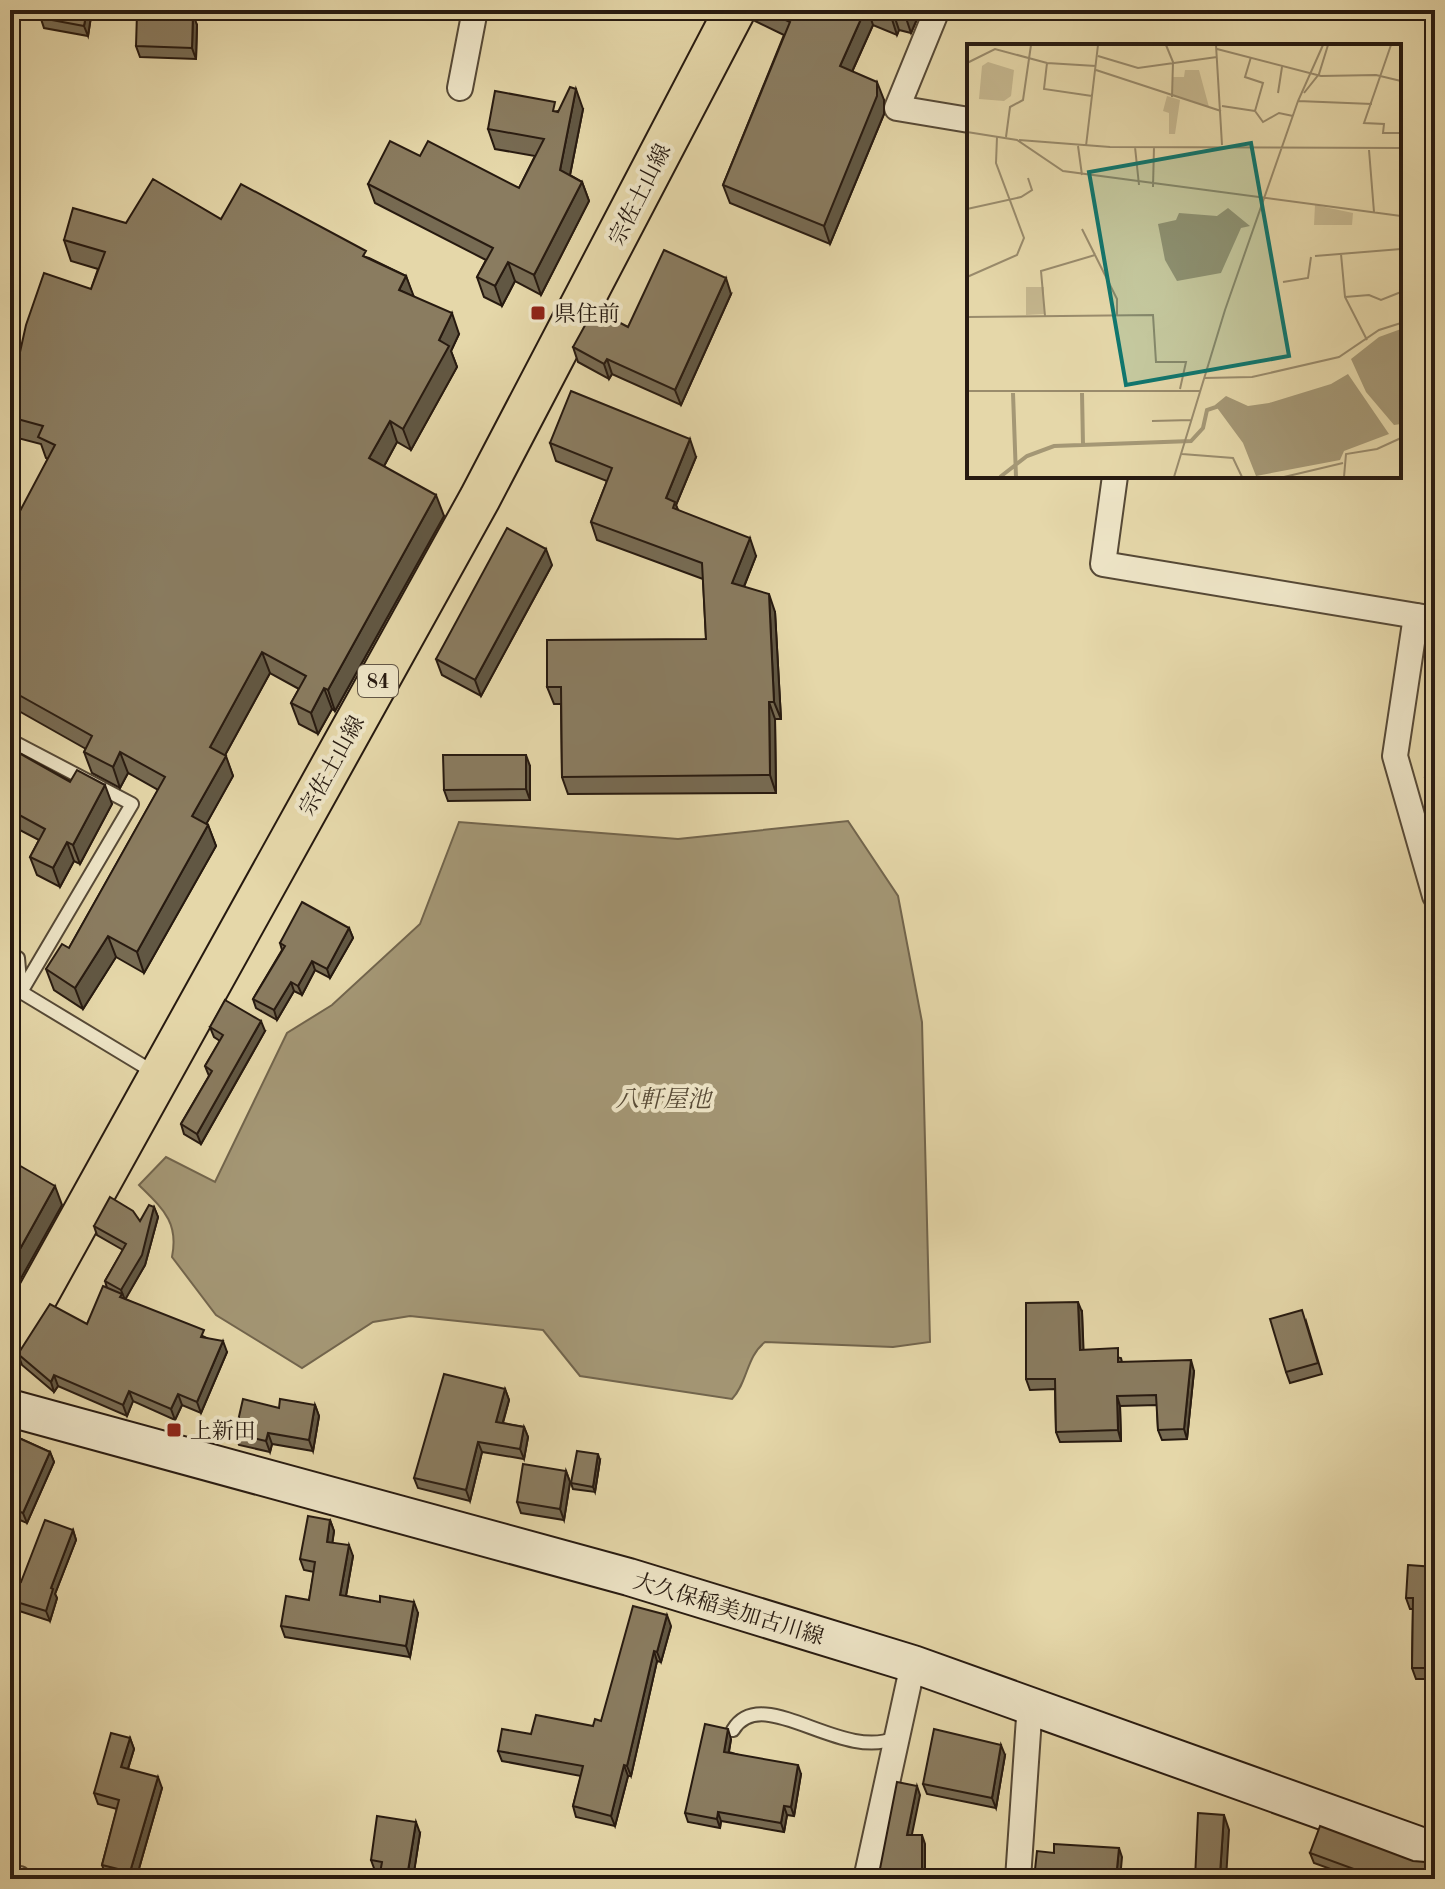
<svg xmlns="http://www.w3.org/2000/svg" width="1445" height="1889" viewBox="0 0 1445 1889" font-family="'Old Standard TT','Noto Serif JP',serif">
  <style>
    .water { fill: #a49775; stroke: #72654d; stroke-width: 2 }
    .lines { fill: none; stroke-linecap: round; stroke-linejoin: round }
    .service-casing { stroke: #564936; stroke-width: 16 }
    .minor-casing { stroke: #564936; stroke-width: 28 }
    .secondary-casing { stroke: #271a10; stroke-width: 40 }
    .primary-casing { stroke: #271a10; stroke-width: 44 }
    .service { stroke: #eee5c7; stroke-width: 12 }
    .minor { stroke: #eee5c7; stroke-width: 24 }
    .secondary { stroke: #eee5c7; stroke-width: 36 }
    .primary { stroke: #e5d7a9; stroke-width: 40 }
    .wall { fill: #776b53; stroke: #271a10; stroke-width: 2 }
    .shaded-wall { fill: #615743; stroke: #271a10; stroke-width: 2 }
    .building { fill: #8a7c60; stroke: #271a10; stroke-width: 2 }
    .poi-dot { fill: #8f2418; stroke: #eee5c7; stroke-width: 3 }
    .labels { text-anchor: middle; stroke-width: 8; stroke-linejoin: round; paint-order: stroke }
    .shield { fill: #eee5c7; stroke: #635747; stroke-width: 2 }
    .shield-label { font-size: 20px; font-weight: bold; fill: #271a10 }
    .street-label { font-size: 22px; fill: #271a10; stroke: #eee5c7 }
    .poi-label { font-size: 22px; fill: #271a10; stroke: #eee5c7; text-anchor: start }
    .water-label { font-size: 24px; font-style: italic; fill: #594c38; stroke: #eee5c7 }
    .inset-river { fill: none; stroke: #a49775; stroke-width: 4 }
    .inset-road { fill: none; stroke: #998b6c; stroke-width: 2 }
    .view { fill: #0f766e; fill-opacity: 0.15; stroke: #0f766e; stroke-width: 4 }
    .inset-edge { fill: none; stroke: #271a10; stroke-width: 4 }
  </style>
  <rect width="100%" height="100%" fill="#e5d7a9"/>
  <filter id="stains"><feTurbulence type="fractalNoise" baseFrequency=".0025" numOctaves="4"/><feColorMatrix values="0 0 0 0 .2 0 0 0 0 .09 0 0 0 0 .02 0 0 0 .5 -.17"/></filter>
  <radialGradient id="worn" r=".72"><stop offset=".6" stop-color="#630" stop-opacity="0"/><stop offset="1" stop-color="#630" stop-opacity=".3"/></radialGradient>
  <path class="water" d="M848,821l50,75 24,126 8,320 -37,5 -128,-5c-19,15 -17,40 -33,57l-152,-23 -37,-46 -133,-14 -37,6 -71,46 -86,-53 -44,-58c7,-35 -9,-48 -33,-72l27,-28 49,25 72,-149 45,-28 88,-81 39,-102 219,17z"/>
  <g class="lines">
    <g class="service-casing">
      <g id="service">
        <polyline points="10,740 132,804 21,992"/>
        <polyline points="10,953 18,958 21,992 155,1073"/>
        <path d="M733,1730c29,-48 108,32 162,8"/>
      </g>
    </g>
    <g class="minor-casing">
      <g id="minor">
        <polyline points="937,10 897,108 969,120"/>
        <polyline points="460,88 475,10"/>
        <polyline points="1115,476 1103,564 1435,619"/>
        <polyline points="1416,616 1395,756 1435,896"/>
        <polyline points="10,1878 19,1879"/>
        <polyline points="866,1879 913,1664"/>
        <polyline points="1018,1879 1030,1703"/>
      </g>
    </g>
    <g class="secondary-casing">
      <polyline id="secondary" points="10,1408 629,1577 913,1664 1435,1851"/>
    </g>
    <g class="primary-casing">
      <polyline id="primary" points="10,1345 480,498 735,10"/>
    </g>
    <use href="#service" class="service"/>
    <use href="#minor" class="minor"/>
    <use href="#secondary" class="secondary"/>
    <use href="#primary" class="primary"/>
  </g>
  <g class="wall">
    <polygon points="20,10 92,10 88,36 44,28 41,19 22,16"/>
    <polygon points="751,10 919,10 920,12 911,33 899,30 897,35 873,25 852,72 884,100 884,114 830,244 730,203 723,185 784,35 755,21"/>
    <polygon points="197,25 196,59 140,57 136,46"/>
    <polygon points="583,109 570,175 582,182 589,201 541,295 515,281 502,306 484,297 477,277 486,260 375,203 368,184 420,156 519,188 535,156 495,149 488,129 558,111"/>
    <polygon points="221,219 369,258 406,276 413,296 459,334 451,351 457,367 411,450 397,442 384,466 444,516 335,711 332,709 318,734 299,724 291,703 299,689 270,673 225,755 233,776 206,824 208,825 216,846 144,973 116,957 83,1009 54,990 46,969 69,948 158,790 128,773 120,788 92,773 84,752 86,749 10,706 10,542 48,459 46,458 41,444 10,436 10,397 91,289 98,269 71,261 64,240 126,223"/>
    <polygon points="731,294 681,405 612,374 609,379 578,362 573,347"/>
    <polygon points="550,443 696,457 676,505 678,510 756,556 744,587 775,612 781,719 775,719 776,793 568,794 562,777 561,704 554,704 547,687 706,639 703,579 597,540 591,522 607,481 556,461"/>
    <polygon points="552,565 481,696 442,675 436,659"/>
    <polygon points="1435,747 1435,789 1429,788 1425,777"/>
    <polygon points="10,748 112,804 80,864 74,861 60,887 37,875 30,857 39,840 10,825"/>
    <polygon points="530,766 530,800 448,801 444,790"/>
    <polygon points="349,928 353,938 330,978 315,970 302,995 294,991 277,1020 256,1008 253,999 282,950 280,943"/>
    <polygon points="210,1027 265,1031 201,1144 184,1134 181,1124 209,1076 205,1066 220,1041 214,1037"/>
    <polygon points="154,1207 158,1217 145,1265 125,1299 207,1338 227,1352 201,1413 182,1405 175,1420 133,1401 127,1416 58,1386 54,1392 22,1365 18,1354 87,1324 107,1288 105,1281 123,1250 97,1235 94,1226 140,1221"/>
    <polygon points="1082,1312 1083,1350 1121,1358 1122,1362 1194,1371 1187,1439 1162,1440 1158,1430 1157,1405 1120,1406 1121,1441 1060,1442 1056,1432 1055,1389 1030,1390 1026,1379"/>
    <polygon points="1306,1321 1322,1374 1290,1383 1286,1372"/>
    <polygon points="505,1389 509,1400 503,1423 524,1427 528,1437 524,1459 482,1452 470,1501 418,1488 414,1478"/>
    <polygon points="315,1405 319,1416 313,1451 272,1444 270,1452 239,1445 235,1434 279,1408"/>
    <polygon points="10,1434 50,1452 54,1462 27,1523 10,1516"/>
    <polygon points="600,1460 595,1492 573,1489 571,1483"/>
    <polygon points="566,1471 570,1482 564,1520 521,1513 517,1502"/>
    <polygon points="330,1520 334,1531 332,1543 353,1556 346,1596 418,1613 410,1657 285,1637 281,1626 309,1600 314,1572 304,1570 300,1559"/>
    <polygon points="73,1530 76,1540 55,1594 57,1598 50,1621 10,1608 10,1577 21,1582"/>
    <polygon points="1435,1567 1435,1679 1416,1679 1412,1668 1413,1609 1410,1609 1406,1598"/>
    <polygon points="671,1626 661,1662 657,1661 631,1776 628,1776 615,1826 576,1817 573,1806 581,1776 502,1761 498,1751 531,1734 593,1726 601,1721"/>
    <polygon points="130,1738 134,1749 128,1769 162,1788 136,1879 118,1879 106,1876 102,1865 117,1809 98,1804 94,1793"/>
    <polygon points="731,1739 729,1752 801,1774 794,1816 787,1815 784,1832 721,1821 720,1828 688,1822 685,1813"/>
    <polygon points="1005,1755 996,1808 927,1794 923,1784"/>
    <polygon points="420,1833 414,1871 469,1878 469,1879 379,1879 380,1872 375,1871 371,1860"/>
    <polygon points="1310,1853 1429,1871 1429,1879 1358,1879 1314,1863"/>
  </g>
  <g class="shaded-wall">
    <polygon points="87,10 92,10 88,36 84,26"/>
    <polygon points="865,10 868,10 873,25 846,85 840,66"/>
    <polygon points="906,10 919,10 920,12 911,33 905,15"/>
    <polygon points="893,12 899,30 897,35 891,16"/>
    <polygon points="193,14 197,25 196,59 192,48"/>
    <polygon points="877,82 884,100 884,114 830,244 824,226"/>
    <polygon points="576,89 583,109 567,190 560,170"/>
    <polygon points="582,182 589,201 541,295 534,275"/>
    <polygon points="508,262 515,281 502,306 495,286"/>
    <polygon points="406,276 414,297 399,290"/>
    <polygon points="726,278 731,294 681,405 675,390"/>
    <polygon points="452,313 459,334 451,351 457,367 411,450 403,429 439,340"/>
    <polygon points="607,359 612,374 609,379 604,364"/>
    <polygon points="390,421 397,442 377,479 369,458"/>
    <polygon points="690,439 696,457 676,505 682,520 666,498"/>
    <polygon points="436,495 444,516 335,711 328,690"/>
    <polygon points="750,538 756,556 738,601 732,583"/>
    <polygon points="546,549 552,565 481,696 475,680"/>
    <polygon points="769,594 775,612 781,719 774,702"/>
    <polygon points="262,652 270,673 218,768 210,747"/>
    <polygon points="324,688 332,709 318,734 311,713"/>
    <polygon points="769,702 775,719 776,793 770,775"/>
    <polygon points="120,752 128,773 120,788 113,767"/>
    <polygon points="526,755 530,766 530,800 526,789"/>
    <polygon points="226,756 233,776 199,837 192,816"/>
    <polygon points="105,785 112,804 80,864 73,845"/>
    <polygon points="208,825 216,846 144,973 137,952"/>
    <polygon points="67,842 74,861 60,887 53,868"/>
    <polygon points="349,928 353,938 330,978 327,969"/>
    <polygon points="108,936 116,957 83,1009 75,988"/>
    <polygon points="312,961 315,970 302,995 298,986"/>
    <polygon points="291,982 294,991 277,1020 274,1010"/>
    <polygon points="261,1021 265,1031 201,1144 197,1134"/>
    <polygon points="55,1186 62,1205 10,1298 10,1267"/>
    <polygon points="154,1207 158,1217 145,1265 125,1300 121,1290"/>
    <polygon points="1078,1302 1082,1312 1084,1360 1080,1350"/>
    <polygon points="223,1341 227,1352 201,1413 197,1402"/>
    <polygon points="1191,1360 1194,1371 1187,1439 1184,1429"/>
    <polygon points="54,1375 58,1386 54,1392 51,1382"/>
    <polygon points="505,1389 509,1400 500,1432 496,1422"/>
    <polygon points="129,1391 133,1401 127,1416 123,1405"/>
    <polygon points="178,1394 182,1405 175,1420 171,1409"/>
    <polygon points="1117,1396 1120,1406 1121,1441 1118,1430"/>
    <polygon points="315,1405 319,1416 313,1451 309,1440"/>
    <polygon points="524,1427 528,1437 524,1459 520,1449"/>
    <polygon points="268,1433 272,1444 270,1452 266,1441"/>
    <polygon points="478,1442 482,1452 470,1501 466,1490"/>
    <polygon points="50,1452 54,1462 27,1523 23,1513"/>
    <polygon points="598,1454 600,1460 595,1492 593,1487"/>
    <polygon points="566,1471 570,1482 564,1520 560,1509"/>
    <polygon points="330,1520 334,1531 331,1553 327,1542"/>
    <polygon points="73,1530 76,1540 55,1594 57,1598 50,1621 46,1611 51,1588"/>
    <polygon points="349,1545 353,1556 344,1606 340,1595"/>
    <polygon points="414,1602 418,1613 410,1657 406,1646"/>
    <polygon points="667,1615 671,1626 661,1662 657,1652"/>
    <polygon points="654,1651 657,1661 631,1776 627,1766"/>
    <polygon points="728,1729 731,1739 727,1761 724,1752"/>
    <polygon points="130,1738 134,1749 125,1778 121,1767"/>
    <polygon points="1001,1745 1005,1755 996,1808 992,1798"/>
    <polygon points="624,1765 628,1776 615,1826 611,1816"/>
    <polygon points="798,1765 801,1774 794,1816 791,1807"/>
    <polygon points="158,1777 162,1788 136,1879 133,1879 130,1872"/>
    <polygon points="917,1786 920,1795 910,1844 907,1835"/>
    <polygon points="784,1806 787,1815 784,1832 781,1823"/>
    <polygon points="718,1812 721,1821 720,1828 717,1819"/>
    <polygon points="1224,1815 1229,1830 1226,1879 1220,1874"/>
    <polygon points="416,1822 420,1833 413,1879 408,1871"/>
    <polygon points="922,1835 925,1844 925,1879 922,1879"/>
    <polygon points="1119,1848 1122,1857 1120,1879 1116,1879"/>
    <polygon points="1425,1862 1429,1871 1429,1879 1425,1879"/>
  </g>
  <g class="building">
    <polygon points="42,10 87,10 84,26 41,18"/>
    <polygon points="764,10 865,10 840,66 877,82 877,96 824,226 723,185 790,22"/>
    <polygon points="875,10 906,10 905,15 893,12 891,16"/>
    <polygon points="137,13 193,14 192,48 136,46"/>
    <polygon points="570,87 576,89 560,170 582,182 534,275 508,262 495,286 477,277 493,248 368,184 390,141 420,156 428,141 519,188 544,139 488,129 495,91 555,102 553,111 558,112"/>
    <polygon points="153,179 221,219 241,184 366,251 363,256 406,276 399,290 452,313 439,340 449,346 403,429 390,421 369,458 436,495 328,690 324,688 311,713 291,703 306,676 262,652 210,747 226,756 192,816 208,825 137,952 108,936 75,988 46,969 62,944 69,948 165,777 120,752 113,767 84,752 92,736 10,690 10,542 20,511 55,445 38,437 43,426 10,417 10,397 26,325 44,273 91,289 105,252 64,240 73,208 126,223"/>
    <polygon points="664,250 726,278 675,390 607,359 604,364 573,347 594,309 628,327"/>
    <polygon points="571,391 690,439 666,498 675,502 673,508 750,538 732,583 769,594 774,702 769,702 770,775 562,777 561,687 547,687 547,640 706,639 702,563 591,522 612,468 550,443"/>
    <polygon points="507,528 546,549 475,680 436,659"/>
    <polygon points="1431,746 1435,747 1435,779 1425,777"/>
    <polygon points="10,748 70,782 77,770 105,785 73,845 67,842 53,868 30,857 45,829 10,810"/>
    <polygon points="443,755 526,755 526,789 444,790"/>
    <polygon points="302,902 349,928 327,969 312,961 298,986 291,982 274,1010 253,999 285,946 280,943"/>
    <polygon points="225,1000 261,1021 197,1134 181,1124 212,1071 205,1066 223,1035 210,1027"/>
    <polygon points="10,1160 55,1186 10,1267"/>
    <polygon points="110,1197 133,1211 140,1221 149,1205 154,1207 142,1255 121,1290 105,1281 126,1244 94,1226"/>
    <polygon points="103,1286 122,1294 120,1297 204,1330 201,1337 223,1341 197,1402 178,1394 171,1409 129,1391 123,1405 54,1375 51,1382 18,1354 50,1304 87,1324"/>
    <polygon points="1078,1302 1080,1350 1118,1348 1118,1362 1191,1360 1184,1429 1158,1430 1156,1395 1117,1396 1118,1430 1056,1432 1055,1379 1026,1379 1026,1303"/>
    <polygon points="1302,1310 1318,1363 1286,1372 1270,1319"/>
    <polygon points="444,1374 505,1389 496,1422 524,1427 520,1449 478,1442 466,1490 414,1478"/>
    <polygon points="243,1399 279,1408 280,1399 315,1405 309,1440 268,1433 266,1441 235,1434"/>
    <polygon points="10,1434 50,1452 23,1513 10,1508"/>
    <polygon points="577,1451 598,1454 593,1487 571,1483"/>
    <polygon points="523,1464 566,1471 560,1509 517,1502"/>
    <polygon points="308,1516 330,1520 327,1542 349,1545 340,1595 380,1602 380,1596 414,1602 406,1646 281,1626 286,1596 309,1600 315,1562 300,1559"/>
    <polygon points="45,1520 73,1530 51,1588 53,1589 46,1611 10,1600 10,1577 21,1582"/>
    <polygon points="1408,1565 1435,1567 1435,1668 1412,1668 1413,1598 1406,1598"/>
    <polygon points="633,1606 667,1615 657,1652 654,1651 627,1766 624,1765 611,1816 573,1806 583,1766 498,1751 502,1729 531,1734 536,1715 593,1726 595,1719 601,1721"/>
    <polygon points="705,1724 728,1729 724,1752 798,1765 791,1807 784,1806 781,1823 718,1812 717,1819 685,1813"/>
    <polygon points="934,1729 1001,1745 992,1798 923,1784"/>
    <polygon points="111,1733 130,1738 121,1767 158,1777 130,1872 102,1865 119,1800 94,1793"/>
    <polygon points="897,1782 917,1786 907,1835 922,1835 922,1879 878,1879"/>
    <polygon points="1198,1813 1224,1815 1220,1874 1258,1879 1195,1879"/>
    <polygon points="377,1816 416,1822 408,1871 469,1878 469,1879 379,1879 382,1862 371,1860"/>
    <polygon points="1320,1826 1413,1861 1425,1862 1425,1879 1381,1879 1310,1853"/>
    <polygon points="1054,1844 1119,1848 1116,1879 1034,1879 1037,1851 1054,1853"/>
  </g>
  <g class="poi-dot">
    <rect x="530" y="305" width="16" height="16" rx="4"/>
    <rect x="166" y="1422" width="16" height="16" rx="4"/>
  </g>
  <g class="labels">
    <rect class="shield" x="358" y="665" width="40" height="32" rx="6"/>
    <g class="shield-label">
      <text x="378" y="688">84</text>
    </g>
    <g class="street-label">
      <text transform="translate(639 194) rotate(-63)" y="8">宗佐土山線</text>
      <text transform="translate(331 765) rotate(-61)" y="8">宗佐土山線</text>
      <text transform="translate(729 1608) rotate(17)" y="8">大久保稲美加古川線</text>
    </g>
    <g class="poi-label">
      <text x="554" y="321">県住前</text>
      <text x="190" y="1438">上新田</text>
    </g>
    <g class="water-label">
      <text x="663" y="1107">八軒屋池</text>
    </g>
  </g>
  <g transform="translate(967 44)">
    <rect width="434" height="434" fill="#e5d7a9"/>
    <path d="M218,26h14l10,37 -36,-12v-18h11zM200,52l13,4 -5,34h-6v-21l-6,-2zM348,161l38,8 -1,12h-38zM59,243h18v27l-18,1z" fill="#c5b78f"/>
    <path d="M21,18l26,8 -3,26 -7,5 -25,-2 3,-33z" fill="#c5b78f"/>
    <path d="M261,164l22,18 -9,2 -20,45 -44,8 -12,-21 -7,-36 18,-4 3,-7 38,3zM434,285v95l-7,1 -28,-33 -15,-33 28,-22zM381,330l41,60 -45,17 -4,9 -84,16 -13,-33 -28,-38 11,-9 22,10 21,-3 62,-19z" fill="#a49775"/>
    <path class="inset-river" d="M46,349l3,84M115,349l1,52M33,433l27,-21 27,-10 137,-5 12,-13 4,-18 12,-4"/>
    <path class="inset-road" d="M199,1l7,17 -1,35M249,1l6,100M424,1l-27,78 20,1 -1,9h18M250,5l104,27 55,-1 25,6M131,12l40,12 79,-11M284,13l-6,20 18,6 -8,28M0,19l28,-14 52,14 49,3M80,19l-3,26 48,7M129,26l125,41M311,49l4,-26M337,49l15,-19 9,-29M331,57l74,3M255,62l33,5M288,67l8,11 16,-9 14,3M0,88l50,8 46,31 338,45M39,93l4,-30 13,-7 8,-55M52,96l91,7 291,1M111,102l4,29M119,102l12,-101M168,103l4,38M402,106l5,62M186,143l1,-40M0,165l54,-12 11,-7 -4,-12M115,185l13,26M374,210l4,43 22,43M348,212l86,-7M0,233l50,-22 7,-17 -28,-75 1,-26M316,238l25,-4 3,-21M378,253l24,-2 12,5 20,-8M78,272l-4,-45 54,-16 22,44v16M0,273l186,-2 3,47h30l-6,27M237,334l48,-1 87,-20 40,-27 22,-7M0,347h233M185,377l39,-1M215,410l51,4 9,19M207,433l51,-167 73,-209 25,-56M317,433l59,-14M377,433l2,-23 31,-5 24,-11"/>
    <path class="view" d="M284,99l38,213 -163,29 -37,-213z"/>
    <rect width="434" height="434" class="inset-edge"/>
  </g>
  <rect width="1445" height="1889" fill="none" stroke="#e5d7a9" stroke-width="40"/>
  <rect x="12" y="12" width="1421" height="1865" fill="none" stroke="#271a10" stroke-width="4"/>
  <rect x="20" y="20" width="1405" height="1849" fill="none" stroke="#271a10" stroke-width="2"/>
  <rect width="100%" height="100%" filter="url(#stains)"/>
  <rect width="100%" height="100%" fill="url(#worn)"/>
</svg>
